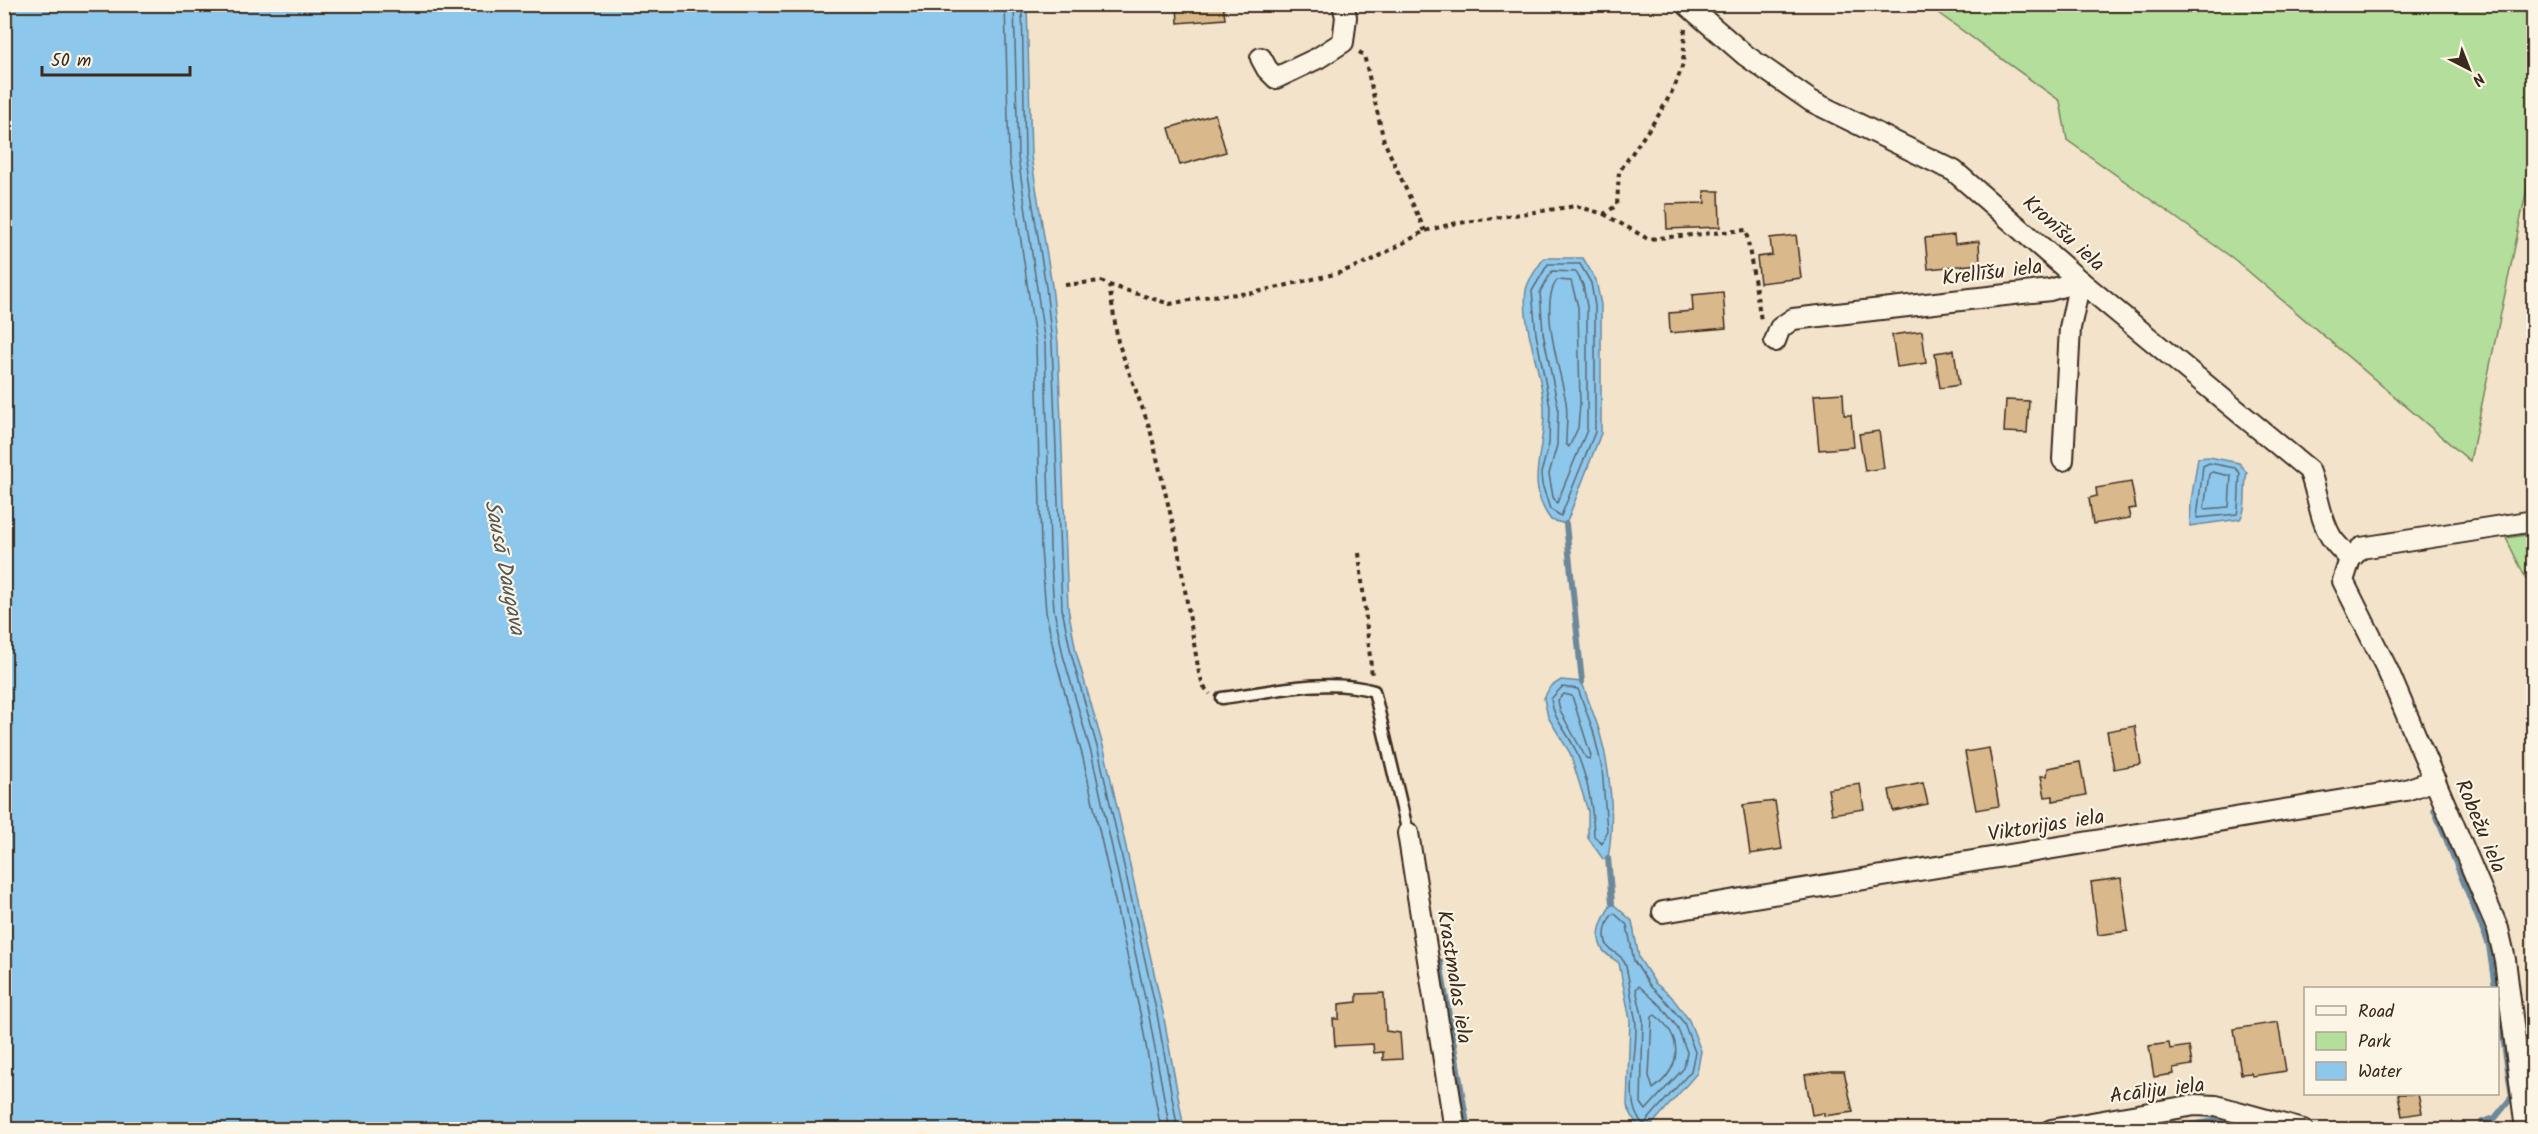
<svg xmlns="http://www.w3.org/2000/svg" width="2538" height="1134" viewBox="0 0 2538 1134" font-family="Kalam,sans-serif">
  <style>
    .green { fill: #b4de9b; stroke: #78845c; stroke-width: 1.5 }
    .water { fill: #8dc7ec; stroke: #6c889a; stroke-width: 1.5 }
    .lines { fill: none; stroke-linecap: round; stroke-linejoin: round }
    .shore { stroke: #5c6970; stroke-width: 1.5 }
    .stream { stroke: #6c889a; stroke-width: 6 }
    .building { fill: #d9b98c; stroke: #3b2a1e; stroke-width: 1.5 }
    .lane-casing { stroke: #3b2a1e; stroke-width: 15 }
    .street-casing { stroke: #3b2a1e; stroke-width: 24 }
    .path { stroke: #3b2a1e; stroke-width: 4; stroke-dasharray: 4.5 4.5; stroke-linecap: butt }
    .lane { stroke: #fcf5e5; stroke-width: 10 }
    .street { stroke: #fcf5e5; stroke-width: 20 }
    .labels { text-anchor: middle; stroke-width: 4.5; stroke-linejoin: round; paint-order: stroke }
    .street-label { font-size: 21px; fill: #3b2a1e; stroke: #fcf5e5 }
    .water-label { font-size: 22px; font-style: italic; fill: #54595c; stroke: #fcf5e5 }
  </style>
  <rect width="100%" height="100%" fill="#f2e3ca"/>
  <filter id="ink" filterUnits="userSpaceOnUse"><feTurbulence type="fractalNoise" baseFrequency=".0167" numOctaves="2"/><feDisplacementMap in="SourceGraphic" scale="12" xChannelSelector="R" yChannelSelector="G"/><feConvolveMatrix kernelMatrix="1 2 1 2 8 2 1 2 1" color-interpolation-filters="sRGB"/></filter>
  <g filter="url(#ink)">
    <g class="green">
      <polygon points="1927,5 2533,5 2533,160 2470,461 2234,259 2067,140 2060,101"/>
      <polygon points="2533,534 2534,534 2533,593 2506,538"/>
    </g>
    <g class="water">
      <polygon points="5,4 1027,5 1031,156 1052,286 1058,344 1068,608 1076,652 1105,753 1163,1013 1184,1129 5,1129"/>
      <path d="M1544,258h39l13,22 5,25v128l-35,91 -15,-4c-28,-37 -5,-70 -7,-111 -1,-37 -23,-82 -18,-119 2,-11 12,-23 18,-32z"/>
      <path d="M2209,457l30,6 8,10c-4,15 1,35 -7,46l-50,7 1,-25 7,-43z"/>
      <path d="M1561,680l21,2c5,16 12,32 17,48 12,41 16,87 9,128l-5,1 -15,-21v-27l-18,-58 -22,-36 -4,-19 6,-11z"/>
      <path d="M1612,903l20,18 7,37 16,25 16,13 18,24 12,31 -4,22 -49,56h-9l-12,-23 3,-86 -11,-57c-5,-4 -13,-8 -16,-13 -10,-15 1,-34 9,-47z"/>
    </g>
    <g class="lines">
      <g class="shore">
        <polyline points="1005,4 1009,158 1036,345 1041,549 1046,612 1055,657 1083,758 1141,1017 1161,1130"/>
        <polyline points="1014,4 1018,157 1045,344 1050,549 1054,610 1063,655 1092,756 1149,1016 1170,1130"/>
        <polyline points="1022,4 1025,156 1046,287 1052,344 1062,609 1071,653 1099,754 1157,1014 1178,1130"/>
        <polygon points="1548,264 1580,264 1591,283 1595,306 1595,432 1561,516 1550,509 1542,484 1541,473 1549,444 1550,407 1536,334 1532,291"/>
        <polygon points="1552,271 1576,272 1583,285 1587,306 1587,430 1557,503 1553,497 1549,474 1557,445 1558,407 1543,333 1540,292"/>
        <path d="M1557,280l14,1 7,26 2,97 -2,24 -9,19 -3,-3c0,-14 2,-29 0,-42 -5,-30 -28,-97 -9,-122z"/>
        <path d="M2209,463l26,5 5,5c-1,8 -1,36 -3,41l-40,4 6,-52z"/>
        <polygon points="2212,472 2231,476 2229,507 2204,509 2209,474"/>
        <path d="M1562,687l16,2 15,41 9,38 5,62 -5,14 -8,-8c-1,-29 -7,-60 -19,-87 -8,-18 -22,-30 -24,-50z"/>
        <polygon points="1564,694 1572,696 1591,756 1590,759 1586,758 1560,711 1558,700"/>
        <path d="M1614,913l13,12 7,36 17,26 15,14 18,22 11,29 -4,19 -47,53c-24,-16 -3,-82 -9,-107 -4,-18 -5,-37 -10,-54 -3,-8 -12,-10 -17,-16 -6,-10 -2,-27 6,-34z"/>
        <polygon points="1639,986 1661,1006 1677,1027 1687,1052 1684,1068 1646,1110 1641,1103 1643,1020 1636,989"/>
        <path d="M1655,1015c29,22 27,53 -2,74l-4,-13 3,-59z"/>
      </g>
      <g class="stream">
        <polyline points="1566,524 1582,682"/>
        <polyline points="2434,809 2489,945 2495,988"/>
        <polyline points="1608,858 1612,903"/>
        <polyline points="1440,961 1468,1130"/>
        <polyline points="2482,1122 2495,1118 2512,1097 2498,1004"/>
        <polyline points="2161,1130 2214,1121 2248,1130"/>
        <polyline points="2441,1130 2460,1126"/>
      </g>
    </g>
    <g class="building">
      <polygon points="1177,4 1223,4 1225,19 1178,23"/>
      <polygon points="1215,114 1226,152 1180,165 1169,128"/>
      <polygon points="1704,191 1719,191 1720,227 1667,229 1666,204 1705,203"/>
      <polygon points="1796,235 1801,278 1760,283 1757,257 1772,255 1770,238"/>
      <polygon points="1954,235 1955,244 1979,241 1980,264 1928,269 1925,238"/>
      <polygon points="1723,292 1726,328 1670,333 1669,313 1693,311 1692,295"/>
      <polygon points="1922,331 1926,363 1897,367 1892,335"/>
      <polygon points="1954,350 1959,385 1940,388 1935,353"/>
      <polygon points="1843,393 1844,415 1851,415 1854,447 1819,450 1814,395"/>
      <polygon points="2006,400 2029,401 2027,433 2004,432"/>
      <polygon points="1879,431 1884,468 1865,471 1859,434"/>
      <polygon points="2131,482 2136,508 2128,509 2130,518 2093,524 2089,498 2097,496 2096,488"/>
      <polygon points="2135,726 2141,764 2114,769 2107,731"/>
      <polygon points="1989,748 1999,806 1976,810 1965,752"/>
      <polygon points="2080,762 2086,795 2053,801 2053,796 2045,797 2041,776 2047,776 2048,768"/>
      <polygon points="1923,783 1928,804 1893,811 1889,790"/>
      <polygon points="1860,784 1864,809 1832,814 1828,789"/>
      <polygon points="1775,801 1782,849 1750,854 1743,805"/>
      <polygon points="2121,878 2128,931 2098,935 2091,882"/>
      <polygon points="1384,993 1386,1031 1400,1033 1402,1059 1383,1060 1383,1052 1374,1053 1373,1044 1335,1046 1333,1019 1339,1019 1339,1004 1357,1002 1357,994"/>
      <polygon points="2278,1022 2286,1071 2252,1076 2251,1073 2241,1074 2234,1029"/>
      <polygon points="2169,1043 2170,1049 2189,1046 2192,1065 2173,1068 2174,1074 2154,1077 2149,1046"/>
      <polygon points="1832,1071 1844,1071 1853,1112 1824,1116 1824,1113 1812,1115 1805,1075"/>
      <polygon points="2398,1094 2418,1094 2422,1113 2402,1116"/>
    </g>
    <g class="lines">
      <g class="lane-casing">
        <path id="lane" d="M1222,698c48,-6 104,-21 152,-7l34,142"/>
      </g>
      <g class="street-casing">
        <g id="street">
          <path d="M1686,4l59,51 66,46 143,70 126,110 229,189c9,22 10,47 22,67 5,8 13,15 19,22"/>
          <polyline points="1261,58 1267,69 1276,78 1318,58 1343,42 1346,17 1343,4"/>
          <polyline points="1775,341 1780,328 1793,319 2050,290 2080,281 2070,328 2063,460"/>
          <polyline points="1408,833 1455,1130"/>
          <polyline points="1663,912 2406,790 2435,780"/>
          <polyline points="2051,1130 2195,1105 2216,1106 2303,1130"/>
          <polyline points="2526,1130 2505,960 2498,929 2388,671 2343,581 2350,559 2361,548 2534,521"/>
        </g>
      </g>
      <g class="path">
        <polyline points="1359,52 1364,55 1384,141 1425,231"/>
        <polyline points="1604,214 1648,239 1746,230 1761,320"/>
        <polyline points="1065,285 1101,281 1109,285 1118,342 1150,429 1176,537 1199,673 1204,687 1210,694"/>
        <polyline points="1109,285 1170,304 1210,296 1253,293 1339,273 1372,260 1425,231 1452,224 1576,206 1604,214 1617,205 1619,172 1660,113 1675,86 1683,64 1685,28"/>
        <polyline points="1359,553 1372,676"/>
      </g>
      <use href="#lane" class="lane"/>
      <use href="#street" class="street"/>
    </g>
  </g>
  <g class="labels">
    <g class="street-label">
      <text transform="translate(2064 233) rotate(42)" y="7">Kronīšu iela</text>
      <text transform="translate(1992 272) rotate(-7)" y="7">Krellīšu iela</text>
      <text transform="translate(2046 825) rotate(-9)" y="7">Viktorijas iela</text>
      <text transform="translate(2481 826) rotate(67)" y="7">Robežu iela</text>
      <text transform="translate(1455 977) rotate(81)" y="7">Krastmalas iela</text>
      <text transform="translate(2157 1090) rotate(-7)" y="7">Acāliju iela</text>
    </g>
    <g class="water-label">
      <text transform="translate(506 567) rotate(79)" y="8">Sausā Daugava</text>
    </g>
  </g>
  <rect width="2538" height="1134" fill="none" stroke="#fcf5e5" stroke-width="24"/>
  <rect x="12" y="12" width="2514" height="1110" fill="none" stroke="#3b2a1e" stroke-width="2" filter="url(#ink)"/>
  <rect x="2304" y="987" width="195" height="108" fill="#fcf5e5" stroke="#afa495" stroke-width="1.5"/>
  <rect x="2316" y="1006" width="30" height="9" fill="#fcf5e5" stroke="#afa495" stroke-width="1.5"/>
  <text x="2358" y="1017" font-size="18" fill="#3b2a1e">Road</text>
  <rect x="2316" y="1032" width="30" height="18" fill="#b4de9b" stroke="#afa495" stroke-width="1.5"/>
  <text x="2358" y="1047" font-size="18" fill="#3b2a1e">Park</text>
  <rect x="2316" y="1062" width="30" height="18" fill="#8dc7ec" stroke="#afa495" stroke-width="1.5"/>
  <text x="2358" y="1077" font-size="18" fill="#3b2a1e">Water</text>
  <g transform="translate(2469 69) rotate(138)" stroke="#fcf5e5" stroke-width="4.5" paint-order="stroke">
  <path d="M0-4.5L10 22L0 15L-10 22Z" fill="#3b2a1e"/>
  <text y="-9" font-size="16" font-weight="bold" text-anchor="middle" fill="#3b2a1e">N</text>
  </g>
  <path d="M42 66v9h148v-9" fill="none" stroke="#3b2a1e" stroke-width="3"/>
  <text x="51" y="66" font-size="18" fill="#3b2a1e" stroke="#fcf5e5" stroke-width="4.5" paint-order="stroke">50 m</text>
</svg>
